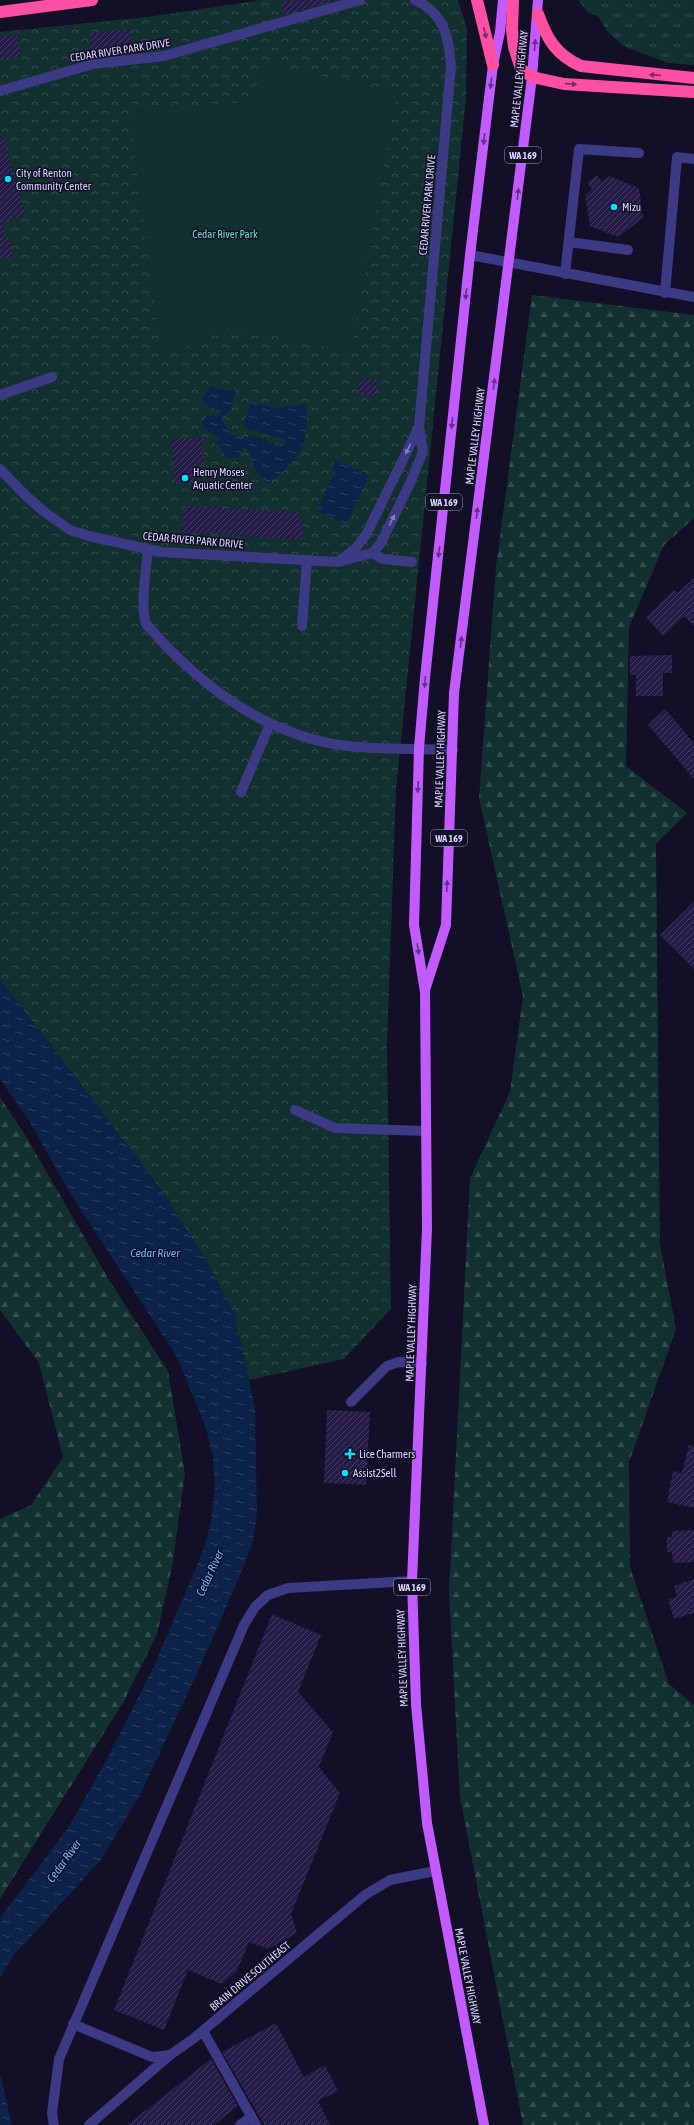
<svg xmlns="http://www.w3.org/2000/svg" width="694" height="2125" viewBox="0 0 694 2125" font-family="'Asap Condensed',sans-serif">
  <style>
    .grass { fill: url(#grass-tufts) }
    .forest { fill: url(#forest-firs) }
    .park { fill: url(#park-crowns) }
    .pitch { fill: #12302f }
    .water { fill: url(#water-ripples) }
    .building { fill: url(#building-hatch) }
    .lines { fill: none; stroke-linecap: round; stroke-linejoin: round }
    .minor { stroke: #3d3a85; stroke-width: 10 }
    .major { stroke: #c25bff; stroke-width: 10 }
    .highway { stroke: #ff4fa3; stroke-width: 12 }
    .oneway { fill: #7d2c5e }
    .oneway2 { fill: #623188 }
    .oneway3 { fill: #837fbc }
    .poi-dot { fill: #00e5ff; stroke: #130f26; stroke-width: 1.5 }
    .labels { text-anchor: middle; stroke-width: 3; stroke-linejoin: round; paint-order: stroke }
    .shield { fill: #130f26; stroke: #9e99be; stroke-width: 1 }
    .shield-label { font-size: 10px; font-weight: bold; fill: #d9d4ff }
    .street-label { font-size: 11px; fill: #d9d4ff; stroke: #130f26 }
    .poi-label { font-size: 11px; fill: #d9d4ff; stroke: #130f26; text-anchor: start }
    .park-label { font-size: 11px; fill: #5fe0c0; stroke: #130f26 }
    .water-label { font-size: 12px; font-style: italic; fill: #62b6ff; stroke: #130f26 }
  </style>
  <defs>
    <pattern id="grass-tufts" width="24" height="20" patternUnits="userSpaceOnUse"><rect width="24" height="20" fill="#12302f"/><path d="M3 7l-1-3M5 7V3M7 7l1-3M15 17l-1-3M17 17v-4M19 17l1-3" fill="none" stroke="#344d4e"/></pattern>
    <pattern id="forest-firs" width="22" height="20" patternUnits="userSpaceOnUse"><rect width="22" height="20" fill="#12302f"/><path d="M5 1l3.5 6h-7zM16 11l3.5 6h-7z" fill="#344d4e"/></pattern>
    <pattern id="park-crowns" width="20" height="18" patternUnits="userSpaceOnUse"><rect width="20" height="18" fill="#12302f"/><path d="M2 6a3 3 0 1 1 6 0M12 15a3 3 0 1 1 6 0" fill="none" stroke="#344d4e"/></pattern>
    <pattern id="water-ripples" width="26" height="14" patternUnits="userSpaceOnUse"><rect width="26" height="14" fill="#0c2248"/><path d="M2 4q2-2 4 0t4 0M15 11q2-2 4 0t4 0" fill="none" stroke="#2f4163"/></pattern>
    <pattern id="building-hatch" width="6" height="6" patternUnits="userSpaceOnUse"><rect width="6" height="6" fill="#241b47"/><path d="M-1 1l2-2M0 6l6-6M5 7l2-2" fill="none" stroke="#433b63"/></pattern>
  </defs>
  <rect width="100%" height="100%" fill="#130f26"/>
  <polygon class="grass" points="578,0 694,0 694,65 668,63 623,46 607,31 598,16 588,12"/>
  <g class="forest">
    <polygon points="532,295 694,315 694,518 664,545 629,627 626,766 687,813 656,844 660,1244 676,1329 629,1462 630,1567 669,1684 694,1705 694,2125 523,2125 460,1797 449,1592 470,1178 510,1092 523,996 479,798 496,567"/>
    <polygon points="0,1097 27,1138 109,1280 168,1371 185,1474 172,1567 157,1634 124,1701 0,1899 0,1519 31,1505 63,1457 39,1363 0,1310"/>
  </g>
  <polygon class="park" points="263,0 458,0 467,29 466,98 396,789 387,1045 391,1309 344,1359 249,1380 234,1313 206,1260 157,1184 0,979 0,32 147,17"/>
  <polygon class="pitch" points="261,63 397,92 351,352 232,327 161,356 130,121 132,113 140,111 208,104 254,102"/>
  <g class="water">
    <path d="M211,386l16,5 3,-3 6,3 -6,20 -9,9 10,14 12,5 9,-3 14,4 1,3 16,2 3,-2 -2,-4 -41,-11 8,-26 24,6 31,-4c4,40 -6,58 -39,80l-11,-14 -9,-22h-4l-4,9 -11,1 -5,-5 -3,-8h-5v-3l4,-1v-3l-15,-10 -2,-6 5,-6h9l5,-5 -16,-6 -4,-6z"/>
    <polygon points="335,460 369,475 347,524 317,511 334,472 332,468"/>
    <polygon points="0,979 157,1184 206,1260 234,1313 255,1408 257,1515 253,1540 246,1561 201,1665 140,1795 100,1861 13,1956 0,1978 0,1918 68,1828 106,1761 154,1666 204,1549 211,1521 215,1487 213,1458 206,1428 177,1357 70,1193 28,1119 0,1079"/>
    <polygon points="0,2074 12,2125 0,2125"/>
  </g>
  <g class="building">
    <polygon points="297,0 333,0 333,1 284,15 281,3"/>
    <polygon points="130,29 132,53 92,58 90,33"/>
    <polygon points="16,34 21,56 0,59 0,37"/>
    <polygon points="3,138 26,215 2,222 14,256 0,260 0,139"/>
    <polygon points="597,175 602,182 610,176 639,188 643,218 618,237 590,226 585,195 592,189 587,182"/>
    <polygon points="360,379 377,380 376,396 358,395"/>
    <polygon points="204,437 201,448 205,460 204,465 196,476 194,482 175,484 171,439"/>
    <polygon points="186,506 299,512 299,520 304,521 302,540 180,532"/>
    <polygon points="694,578 694,626 684,616 663,636 646,617 674,590 678,593"/>
    <polygon points="672,655 672,673 663,673 663,696 636,696 636,675 630,675 630,656"/>
    <polygon points="665,709 694,743 694,779 648,725"/>
    <polygon points="694,902 694,969 660,935"/>
    <polygon points="327,1410 370,1412 366,1485 324,1483"/>
    <polygon points="689,1445 694,1446 694,1508 667,1502 673,1471 682,1473"/>
    <polygon points="694,1530 694,1562 673,1563 672,1552 667,1552 667,1537 672,1537 672,1531"/>
    <polygon points="694,1579 694,1613 674,1619 668,1599 677,1597 674,1586"/>
    <polygon points="272,1614 321,1635 298,1692 333,1732 319,1767 340,1793 291,1914 297,1933 268,1949 249,1942 237,1971 222,1984 188,1970 164,2030 114,2010"/>
    <polygon points="276,2023 304,2077 325,2065 338,2091 318,2101 330,2125 264,2125 222,2052"/>
    <polygon points="211,2059 238,2106 214,2125 127,2125"/>
  </g>
  <g class="lines">
    <g class="minor">
      <path d="M415,0c29,13 34,37 36,66l-32,361"/>
      <polyline points="0,91 93,64 164,56 360,0"/>
      <polyline points="569,242 628,250"/>
      <polyline points="470,255 694,297"/>
      <polyline points="565,274 579,149 639,153"/>
      <polyline points="665,293 677,157 694,159"/>
      <polyline points="0,395 52,377"/>
      <polyline points="0,469 23,493 43,511 70,530 89,536 161,552 338,562 372,553 381,543 411,481 423,451 419,427 366,535 355,549 338,562"/>
      <path d="M148,550c-2,20 -8,55 -2,74 53,61 119,112 201,122 35,4 70,2 106,4"/>
      <polyline points="372,553 383,559 412,562"/>
      <polyline points="302,626 307,560"/>
      <polyline points="241,792 270,724"/>
      <polyline points="295,1110 335,1128 426,1131"/>
      <polyline points="351,1402 387,1366 399,1362 422,1363"/>
      <polyline points="73,2024 152,2057 170,2055 193,2039 365,1895 390,1880 435,1871"/>
      <polyline points="203,2031 256,2125"/>
      <polyline points="54,2125 52,2113 59,2059 244,1625 255,1607 268,1595 288,1588 412,1581"/>
      <polyline points="89,2125 170,2055"/>
      <polyline points="240,2125 251,2117"/>
    </g>
    <g class="major">
      <polyline points="425,990 446,925 454,693 532,77 538,0"/>
      <polyline points="484,2125 427,1823 416,1704 412,1581 427,1228 425,992 414,925 419,748 425,678 470,255 493,65 500,32 503,0"/>
    </g>
    <g class="highway">
      <polyline points="477,0 493,65"/>
      <polyline points="513,0 512,29 514,47 521,69 532,77 564,84 694,92"/>
      <polyline points="0,12 92,0"/>
      <path d="M538,14c9,25 18,41 43,52l113,12"/>
    </g>
  </g>
  <defs><path id="oneway-solid" d="M-6-.8H1V-3.2L6.5 0L1 3.2V.8H-6Z"/></defs>
  <g class="oneway">
    <use href="#oneway-solid" transform="translate(485 33) rotate(77)"/>
    <use href="#oneway-solid" transform="translate(655 75) rotate(-175)"/>
    <use href="#oneway-solid" transform="translate(571 84) rotate(4)"/>
  </g>
  <g class="oneway2">
    <use href="#oneway-solid" transform="translate(535 45) rotate(-85)"/>
    <use href="#oneway-solid" transform="translate(491 83) rotate(97)"/>
    <use href="#oneway-solid" transform="translate(484 139) rotate(97)"/>
    <use href="#oneway-solid" transform="translate(518 194) rotate(-83)"/>
    <use href="#oneway-solid" transform="translate(466 294) rotate(96)"/>
    <use href="#oneway-solid" transform="translate(494 384) rotate(-83)"/>
    <use href="#oneway-solid" transform="translate(452 423) rotate(96)"/>
    <use href="#oneway-solid" transform="translate(477 513) rotate(-83)"/>
    <use href="#oneway-solid" transform="translate(439 552) rotate(96)"/>
    <use href="#oneway-solid" transform="translate(461 642) rotate(-83)"/>
    <use href="#oneway-solid" transform="translate(425 682) rotate(95)"/>
    <use href="#oneway-solid" transform="translate(418 787) rotate(92)"/>
    <use href="#oneway-solid" transform="translate(447 886) rotate(-88)"/>
    <use href="#oneway-solid" transform="translate(418 949) rotate(81)"/>
  </g>
  <g class="oneway3">
    <use href="#oneway-solid" transform="translate(408 449) rotate(116)"/>
    <use href="#oneway-solid" transform="translate(392 520) rotate(-64)"/>
  </g>
  <g class="poi-dot">
    <circle cx="8" cy="179" r="4"/>
    <circle cx="614" cy="207" r="4"/>
    <circle cx="185" cy="478" r="4"/>
    <path d="M348 1448h4v4h4v4h-4v4h-4v-4h-4v-4h4z"/>
    <circle cx="345" cy="1473" r="4"/>
  </g>
  <g class="labels">
    <g class="shield">
      <rect x="505" y="147" width="36" height="16" rx="3"/>
      <rect x="426" y="494" width="36" height="16" rx="3"/>
      <rect x="431" y="830" width="36" height="16" rx="3"/>
      <rect x="394" y="1579" width="36" height="16" rx="3"/>
    </g>
    <g class="shield-label">
      <text x="523" y="159">WA 169</text>
      <text x="444" y="506">WA 169</text>
      <text x="449" y="842">WA 169</text>
      <text x="412" y="1591">WA 169</text>
    </g>
    <g class="street-label">
      <text transform="translate(120 50) rotate(-9)" y="4">CEDAR RIVER PARK DRIVE</text>
      <text transform="translate(519 79) rotate(-84)" y="4">MAPLE VALLEY HIGHWAY</text>
      <text transform="translate(427 205) rotate(-85)" y="4">CEDAR RIVER PARK DRIVE</text>
      <text transform="translate(475 436) rotate(-83)" y="4">MAPLE VALLEY HIGHWAY</text>
      <text transform="translate(193 540) rotate(5)" y="4">CEDAR RIVER PARK DRIVE</text>
      <text transform="translate(440 759) rotate(-88)" y="4">MAPLE VALLEY HIGHWAY</text>
      <text transform="translate(411 1333) rotate(-88)" y="4">MAPLE VALLEY HIGHWAY</text>
      <text transform="translate(402 1658) rotate(-92)" y="4">MAPLE VALLEY HIGHWAY</text>
      <text transform="translate(250 1976) rotate(-40)" y="4">BRAIN DRIVE SOUTHEAST</text>
      <text transform="translate(468 1976) rotate(79)" y="4">MAPLE VALLEY HIGHWAY</text>
    </g>
    <g class="poi-label">
      <text x="16" y="177">City of Renton<tspan x="16" dy="13">Community Center</tspan></text>
      <text x="622" y="211">Mizu</text>
      <text x="193" y="476">Henry Moses<tspan x="193" dy="13">Aquatic Center</tspan></text>
      <text x="359" y="1458">Lice Charmers</text>
      <text x="353" y="1477">Assist2Sell</text>
    </g>
    <g class="park-label">
      <text x="225" y="238">Cedar River Park</text>
    </g>
    <g class="water-label">
      <text x="155" y="1257">Cedar River</text>
      <text transform="translate(210 1573) rotate(-65)" y="4">Cedar River</text>
      <text transform="translate(64 1861) rotate(-54)" y="4">Cedar River</text>
    </g>
  </g>
</svg>
